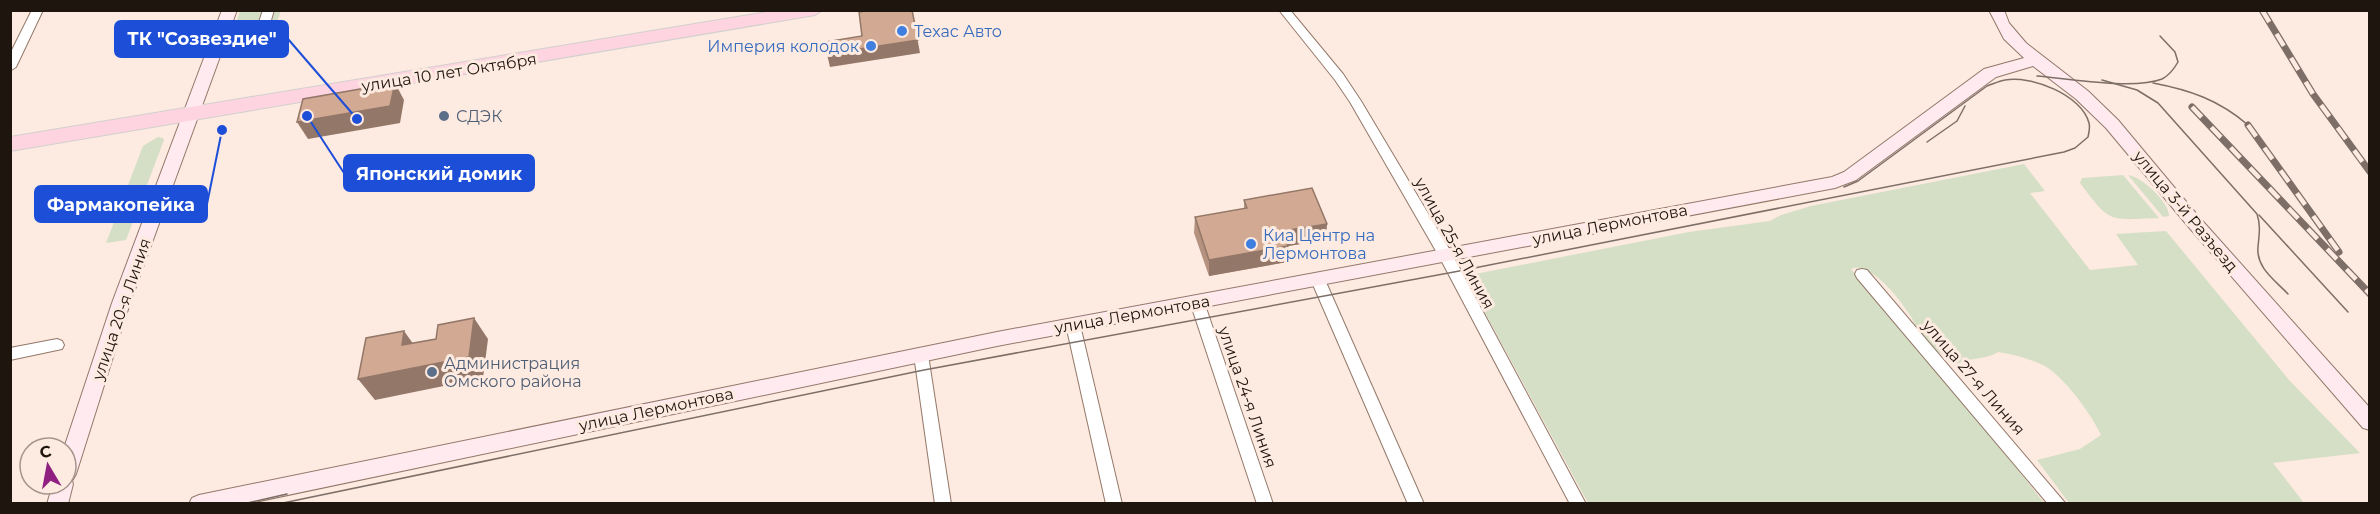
<svg xmlns="http://www.w3.org/2000/svg" width="2380" height="514" viewBox="0 0 2380 514" font-family="Montserrat,sans-serif">
  <style>
    .green { fill: #d5dfc6 }
    .lines { fill: none; stroke-linecap: round; stroke-linejoin: round }
    .street-casing { stroke: #937869; stroke-width: 2 }
    .secondary-casing { stroke: #937869; stroke-width: 2 }
    .primary-casing { stroke: #d2d0cf; stroke-width: 2 }
    .street { fill: #fff; fill-rule: evenodd }
    .secondary { fill: #feeaef; fill-rule: evenodd }
    .primary { fill: #fdd4e0; fill-rule: evenodd }
    .tram { stroke: #7d6f67; stroke-width: 1.5 }
    .rail-casing { stroke: #7d6f67; stroke-width: 7 }
    .rail { stroke: #fdeae0; stroke-width: 4.5; stroke-dasharray: 14; stroke-linecap: butt }
    .wall { fill: #b5927f }
    .shaded-wall { fill: #937768 }
    .building { fill: #d2aa94; stroke: #937768; stroke-width: 1.5 }
    .shop-dot { fill: #3f7fe0; stroke: #fdeae0; stroke-width: 2 }
    .service-dot { fill: #5c6f8a; stroke: #fdeae0; stroke-width: 2 }
    .labels { text-anchor: middle; stroke-width: 6; stroke-linejoin: round; paint-order: stroke }
    .shop-label { font-size: 16px; fill: #366cbe; stroke: #fdeae0; text-anchor: start }
    .street-label { font-size: 16px; fill: #1f150f; stroke: #fdeae0 }
    .service-label { font-size: 16px; fill: #4e5e75; stroke: #fdeae0; text-anchor: start }
    .leader { fill: none; stroke: #1d4ed8; stroke-width: 2 }
    .callout-dot { fill: #1d4ed8; stroke: #fdeae0; stroke-width: 2 }
    .callout { fill: #1d4ed8; stroke: #1d4ed8; stroke-width: 2 }
    .callout-label { font-size: 18px; text-anchor: middle; font-weight: bold; fill: #fff }
  </style>
  <rect width="100%" height="100%" fill="#fdeae0"/>
  <g class="green">
    <polygon points="240,11 281,11 275,27 238,32 233,31"/>
    <polygon points="158,137 163,138 164,140 126,240 106,243 143,146"/>
    <path d="M2024,164l21,27 -15,2 60,77 48,-5 -22,-31 50,-3 123,149 71,73 -87,10 31,40h-235l-32,-43 43,-11 21,-14c-9,-20 -38,-60 -58,-70 -13,-6 -31,-11 -45,-13 -12,8 -28,5 -41,12 -7,-8 -19,-10 -27,-17 -10,-9 -15,-26 -23,-36 -9,-14 -38,-50 -56,-42l148,177 45,57h-456l-123,-227 224,-44 81,-11 11,-6 30,-9z"/>
    <path d="M2123,175l36,43c-51,2 -48,6 -79,-35l2,-5z"/>
    <path d="M2128,175c14,2 41,27 41,41l-6,1z"/>
  </g>
  <g class="lines">
    <g class="street-casing">
      <g id="street">
        <polygon points="32,10 43,10 16,67 10,71 10,54"/>
        <polygon points="263,10 274,10 266,37 260,41 254,37"/>
        <polygon points="1279,10 1290,10 1343,74 1361,101 1451,252 1586,504 1570,504 1440,258 1350,102 1335,80"/>
        <polygon points="1862,269 1867,270 2066,504 2048,504 1857,278 1855,274 1857,270"/>
        <polygon points="1318,275 1323,276 1325,280 1424,504 1408,504 1311,280 1313,276"/>
        <polygon points="1197,297 1202,298 1204,302 1273,504 1257,504 1190,302 1192,298"/>
        <polygon points="1073,319 1078,321 1080,325 1122,504 1106,504 1066,325 1068,321"/>
        <polygon points="57,339 62,341 64,345 62,349 10,360 10,348"/>
        <polygon points="921,349 926,351 928,355 951,504 935,504 914,355 916,351"/>
      </g>
    </g>
    <g class="secondary-casing">
      <g id="secondary">
        <polygon points="222,10 237,10 130,303 76,474 72,481 73,484 68,504 47,504 53,484 66,484 66,448 64,448 112,303"/>
        <polygon points="1989,10 2004,10 2009,23 2026,43 2088,91 2118,120 2199,217 2370,408 2370,430 2363,428 2187,225 2106,128 2076,99 2033,66 1996,77 1856,180 1835,188 997,346 245,504 189,504 192,498 199,495 997,332 1832,177 1844,172 1984,69 2024,58 2004,39"/>
      </g>
    </g>
    <g class="primary-casing">
      <polygon id="primary" points="779,10 823,10 815,15 10,151 10,137"/>
    </g>
    <use href="#street" class="street"/>
    <use href="#secondary" class="secondary"/>
    <use href="#primary" class="primary"/>
    <g class="tram">
      <path d="M2037,76c32,3 97,14 125,3 8,-4 12,-10 16,-17l-3,-10 -15,-16"/>
      <path d="M2102,80l35,10 21,13 99,111c4,12 2,21 1,33 -2,21 17,33 30,47"/>
      <path d="M2153,83c37,7 66,17 95,42"/>
      <polyline points="1927,142 1957,121 1965,106"/>
      <polyline points="2259,215 2348,312"/>
      <polyline points="243,504 287,494"/>
      <path d="M278,504l646,-134 530,-98 610,-120 11,-4 13,-11c1,-4 2,-10 1,-14 -7,-28 -58,-48 -84,-43 -6,1 -12,4 -18,6l-129,95 -14,6"/>
    </g>
    <g class="rail-casing">
      <g id="rail">
        <polyline points="2262,10 2313,94 2370,172"/>
        <polyline points="2192,107 2370,294"/>
        <polyline points="2248,125 2339,252"/>
      </g>
    </g>
    <use href="#rail" class="rail"/>
  </g>
  <polygon class="wall" points="1244,200 1326,240 1288,246 1287,262 1209,276 1194,233 1195,217 1244,209"/>
  <g class="shaded-wall">
    <polygon points="912,10 920,53 830,67 827,54"/>
    <polygon points="395,83 404,100 400,123 308,139 297,122"/>
    <polygon points="1327,224 1326,240 1288,246 1287,262 1209,276 1209,260 1282,231"/>
    <polygon points="474,318 488,339 483,378 375,400 358,379 469,357"/>
    <polygon points="404,331 419,352 402,345"/>
  </g>
  <g class="building">
    <polygon points="872,10 912,10 918,40 827,54 825,42 862,36 859,12"/>
    <polygon points="395,83 390,106 297,122 303,99"/>
    <polygon points="1312,188 1327,224 1282,231 1288,246 1209,260 1195,217 1247,208 1244,200"/>
    <polygon points="474,318 469,357 358,379 366,338 404,331 402,345 436,339 438,325"/>
  </g>
  <g class="shop-dot">
    <circle cx="902" cy="31" r="6"/>
    <circle cx="871" cy="46" r="6"/>
    <circle cx="1251" cy="244" r="6"/>
  </g>
  <g class="service-dot">
    <circle cx="444" cy="116" r="6"/>
    <circle cx="432" cy="372" r="6"/>
  </g>
  <g class="labels">
    <g class="shop-label">
      <text x="914" y="37">Техас Авто</text>
      <text x="859" y="52" text-anchor="end">Империя колодок</text>
      <text x="1263" y="241">Киа Центр на<tspan x="1263" dy="18">Лермонтова</tspan></text>
    </g>
    <g class="street-label">
      <text transform="translate(449 72) rotate(-9)" y="6">улица 10 лет Октября</text>
      <text transform="translate(2186 211) rotate(50)" y="6">улица 3-й Разъезд</text>
      <text transform="translate(1610 224) rotate(-11)" y="6">улица Лермонтова</text>
      <text transform="translate(1455 243) rotate(61)" y="6">улица 25-я Линия</text>
      <text transform="translate(121 309) rotate(-71)" y="6">улица 20-я Линия</text>
      <text transform="translate(1132 314) rotate(-10)" y="6">улица Лермонтова</text>
      <text transform="translate(1974 377) rotate(49)" y="6">улица 27-я Линия</text>
      <text transform="translate(1248 397) rotate(71)" y="6">улица 24-я Линия</text>
      <text transform="translate(656 409) rotate(-12)" y="6">улица Лермонтова</text>
    </g>
    <g class="service-label">
      <text x="456" y="122">СДЭК</text>
      <text x="444" y="369">Администрация<tspan x="444" dy="18">Омского района</tspan></text>
    </g>
  </g>
  <path class="leader" d="M357 119L288 39M307 116L344 173M222 130L207 204"/>
  <g class="callout-dot">
    <circle cx="357" cy="119" r="6"/>
    <circle cx="307" cy="116" r="6"/>
    <circle cx="222" cy="130" r="6"/>
  </g>
  <g class="callout">
    <rect x="115" y="21" width="173" height="36" rx="6"/>
    <rect x="344" y="155" width="190" height="36" rx="6"/>
    <rect x="35" y="186" width="172" height="36" rx="6"/>
  </g>
  <g class="callout-label">
    <text x="202" y="45">ТК "Созвездие"</text>
    <text x="439" y="180">Японский домик</text>
    <text x="121" y="211">Фармакопейка</text>
  </g>
  <rect width="2380" height="514" fill="none" stroke="#1f150f" stroke-width="24"/>
  <g transform="translate(48 466) rotate(350)"><circle r="28" fill="#fdeae0" stroke="#a4958c" stroke-width="1.5"/>
  <path d="M0-4.5L10 22L0 15L-10 22Z" fill="#8f1f81"/>
  <text y="-9" font-size="16" font-weight="bold" text-anchor="middle" fill="#1f150f">С</text>
  </g>
</svg>
